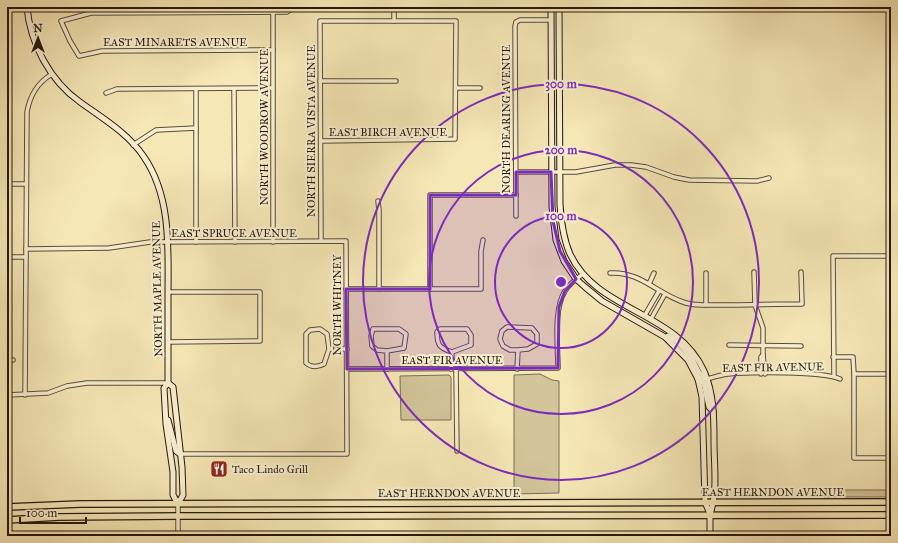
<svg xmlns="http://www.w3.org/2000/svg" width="898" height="543" viewBox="0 0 898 543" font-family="'IM FELL Great Primer',serif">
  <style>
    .green { fill: #d3c499; stroke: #7c6e53 }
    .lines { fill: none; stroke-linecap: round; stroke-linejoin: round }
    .street-casing { stroke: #5a4c37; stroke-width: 5.5 }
    .secondary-casing { stroke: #26180d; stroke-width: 7 }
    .primary-casing { stroke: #26180d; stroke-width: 8 }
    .street { stroke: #f9efd0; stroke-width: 3.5 }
    .secondary { stroke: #f9efd0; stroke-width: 5 }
    .primary { stroke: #f6e7b6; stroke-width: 5.5 }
    .marked { fill: #7b2cbf; fill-opacity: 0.2; stroke: #7b2cbf; stroke-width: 3; stroke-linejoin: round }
    .ring { fill: none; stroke: #7b2cbf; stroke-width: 2 }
    .labels { text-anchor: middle; stroke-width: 4; stroke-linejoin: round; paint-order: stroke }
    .street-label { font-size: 11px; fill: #26180d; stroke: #f9efd0 }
    .poi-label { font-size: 11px; fill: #26180d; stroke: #f9efd0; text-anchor: start }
    .centre { fill: #7b2cbf; stroke: #f9efd0; stroke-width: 2 }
    .ring-label { font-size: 12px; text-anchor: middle; font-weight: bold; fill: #7b2cbf; stroke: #f9efd0; stroke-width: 4; stroke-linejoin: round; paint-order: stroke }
  </style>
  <rect width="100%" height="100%" fill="#f6e7b6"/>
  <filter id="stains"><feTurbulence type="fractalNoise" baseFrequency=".005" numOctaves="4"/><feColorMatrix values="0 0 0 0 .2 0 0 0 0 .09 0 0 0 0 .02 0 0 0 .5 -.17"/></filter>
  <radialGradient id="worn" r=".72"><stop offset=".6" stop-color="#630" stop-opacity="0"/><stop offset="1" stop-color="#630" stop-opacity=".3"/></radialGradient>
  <g class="green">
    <polygon points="540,374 552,380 559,381 559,493 514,494 514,375"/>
    <polygon points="449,375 451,377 451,420 401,420 400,376"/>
    <polygon points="825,490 891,490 891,497 824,497"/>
  </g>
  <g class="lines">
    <g class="street-casing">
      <g id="street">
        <polyline points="890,7 891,122"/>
        <polyline points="273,12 273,242"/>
        <polyline points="394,21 394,7"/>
        <polyline points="273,50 102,51 79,56 70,41 61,21 91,13 287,12 290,10 291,7"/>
        <polyline points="320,81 396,81"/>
        <polyline points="456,88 480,88"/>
        <polyline points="234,89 235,242"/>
        <polyline points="106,93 117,89 272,88"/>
        <polyline points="321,141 455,139 456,21 320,21 321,241"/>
        <polyline points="133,145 156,130 196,128"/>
        <polyline points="516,172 576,172 615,165 631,165 646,167 674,177 689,180 757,181 769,178"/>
        <polyline points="7,184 26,184"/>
        <polyline points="378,201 379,210 379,289"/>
        <polyline points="516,216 515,26 516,22 520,20 551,20"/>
        <polyline points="196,242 196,89"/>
        <polyline points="26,249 109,248 150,242 346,241 347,454 180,454"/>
        <polyline points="7,257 26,257"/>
        <polyline points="754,272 755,305 763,328 763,355"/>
        <path d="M610,273c31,-2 48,22 76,30 11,3 25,2 36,2 27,0 53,-1 80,-1l-1,-32"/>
        <polyline points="706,273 706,305"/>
        <polyline points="649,284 654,273"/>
        <polyline points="346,289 481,289 481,251 483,240"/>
        <polyline points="430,289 430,195 516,195"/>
        <polyline points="168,292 260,292 260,341 168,342"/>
        <polyline points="645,315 659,291"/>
        <polyline points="651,319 665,294"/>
        <polyline points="729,345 801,346"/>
        <path d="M329,349l-5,15c-7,3 -12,4 -18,-1v-29l4,-4 10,-1 7,5 2,15h18"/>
        <polyline points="833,357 853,357 854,374 891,374"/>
        <polyline points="7,360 13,360"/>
        <path d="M347,369l211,-1c0,-21 -5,-58 7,-77 4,-7 11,-12 18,-17"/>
        <polyline points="387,369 387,351 377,350 372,346 371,336 373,329 399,329 406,334 404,348 387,351"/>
        <path d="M451,369l1,-17c-12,-4 -15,-6 -15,-20l3,-3h27l4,6v10l-19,7"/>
        <polyline points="456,369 457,451"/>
        <polyline points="517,369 518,350 510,350 503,346 500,339 502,331 507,327 532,328 537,334 537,344 528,349 518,350"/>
        <polyline points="761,374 761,357 763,355 765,374"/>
        <polyline points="854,374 854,458 891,458"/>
        <polyline points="834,376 833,256 891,256"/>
        <path d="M707,379c7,-2 13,-4 21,-5 20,-2 95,-3 112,5"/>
        <polyline points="7,395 48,393 67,386 87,383 168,383"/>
        <path d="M25,395l2,-283c3,-17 10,-29 25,-38"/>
        <polyline points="178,504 178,536"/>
      </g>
    </g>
    <g class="secondary-casing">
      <g id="secondary">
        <path d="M27,7c3,36 23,74 53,95 22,16 48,31 64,55 28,41 24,94 24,141 0,28 0,56 0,85l-4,5 2,36 7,48v23l5,9"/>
        <polyline points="551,7 552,207 556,240 564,261 576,279 585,287 602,301 665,337 688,360 698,379 702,397 705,502 710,514 710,536"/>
        <path d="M559,7l1,197c1,17 3,34 10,50 27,58 107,57 134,117 10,23 10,47 10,71 0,24 4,50 -4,72"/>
        <path d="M668,336c10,5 17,13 24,23 4,7 6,17 15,20"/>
        <polyline points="698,379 704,383 709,407 713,411"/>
        <polyline points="168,383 173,387 182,467 183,495 178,504"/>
        <polyline points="168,420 176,451 180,454"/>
      </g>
    </g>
    <g class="primary-casing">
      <g id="primary">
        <polyline points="7,507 80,504 891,502"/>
        <polyline points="7,520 59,517 178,516 891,515"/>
      </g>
    </g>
    <use href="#street" class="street"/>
    <use href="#secondary" class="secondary"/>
    <use href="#primary" class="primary"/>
  </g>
  <path class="marked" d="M516,172h35l2,49 7,30 16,28 -11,12 -6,16 -1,61 -211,1 -1,-80h84v-94h86z"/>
  <g class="ring">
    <circle cx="561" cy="282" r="66"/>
    <circle cx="561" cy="282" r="132"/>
    <circle cx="561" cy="282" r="198"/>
  </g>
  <defs>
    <g id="restaurant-square" transform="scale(0.9)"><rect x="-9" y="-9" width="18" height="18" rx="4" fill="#8f2418" stroke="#f9efd0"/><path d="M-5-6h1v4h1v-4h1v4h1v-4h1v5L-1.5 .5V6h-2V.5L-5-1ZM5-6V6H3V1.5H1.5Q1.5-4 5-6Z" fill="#fff"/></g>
  </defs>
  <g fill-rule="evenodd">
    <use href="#restaurant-square" x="219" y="469"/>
  </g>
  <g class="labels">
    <g class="street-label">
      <text x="175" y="46">EAST MINARETS AVENUE</text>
      <text transform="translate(506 119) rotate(-90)" y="4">NORTH DEARING AVENUE</text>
      <text transform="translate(264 127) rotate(-90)" y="4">NORTH WOODROW AVENUE</text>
      <text transform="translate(311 131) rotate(-90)" y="4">NORTH SIERRA VISTA AVENUE</text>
      <text x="388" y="136">EAST BIRCH AVENUE</text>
      <text x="234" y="237">EAST SPRUCE AVENUE</text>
      <text transform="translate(157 289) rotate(-91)" y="4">NORTH MAPLE AVENUE</text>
      <text transform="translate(337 305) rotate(-90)" y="4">NORTH WHITNEY</text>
      <text x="452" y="364">EAST FIR AVENUE</text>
      <text transform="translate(773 367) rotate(-1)" y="4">EAST FIR AVENUE</text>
      <text x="773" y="496">EAST HERNDON AVENUE</text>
      <text x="449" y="497">EAST HERNDON AVENUE</text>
    </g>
    <g class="poi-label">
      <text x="232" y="473">Taco Lindo Grill</text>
    </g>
  </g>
  <circle cx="561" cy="282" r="6" class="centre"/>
  <g class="ring-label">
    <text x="561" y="88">300 m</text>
    <text x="561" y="154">200 m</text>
    <text x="561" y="220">100 m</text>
  </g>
  <rect width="898" height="543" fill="none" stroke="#f6e7b6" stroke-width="24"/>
  <rect x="8" y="8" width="882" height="527" fill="none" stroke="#26180d" stroke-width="2"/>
  <rect x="12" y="12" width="874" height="519" fill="none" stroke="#26180d"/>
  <g transform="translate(38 38)" stroke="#f9efd0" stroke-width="3" paint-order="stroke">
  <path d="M0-3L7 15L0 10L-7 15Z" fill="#26180d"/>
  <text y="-6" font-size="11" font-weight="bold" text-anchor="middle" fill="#26180d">N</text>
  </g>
  <path d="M20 517v6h66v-6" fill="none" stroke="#26180d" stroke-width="2"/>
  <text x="26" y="517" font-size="12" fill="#26180d" stroke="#f9efd0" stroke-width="3" paint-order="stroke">100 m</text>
  <rect width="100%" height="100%" filter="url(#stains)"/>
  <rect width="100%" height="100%" fill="url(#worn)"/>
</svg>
